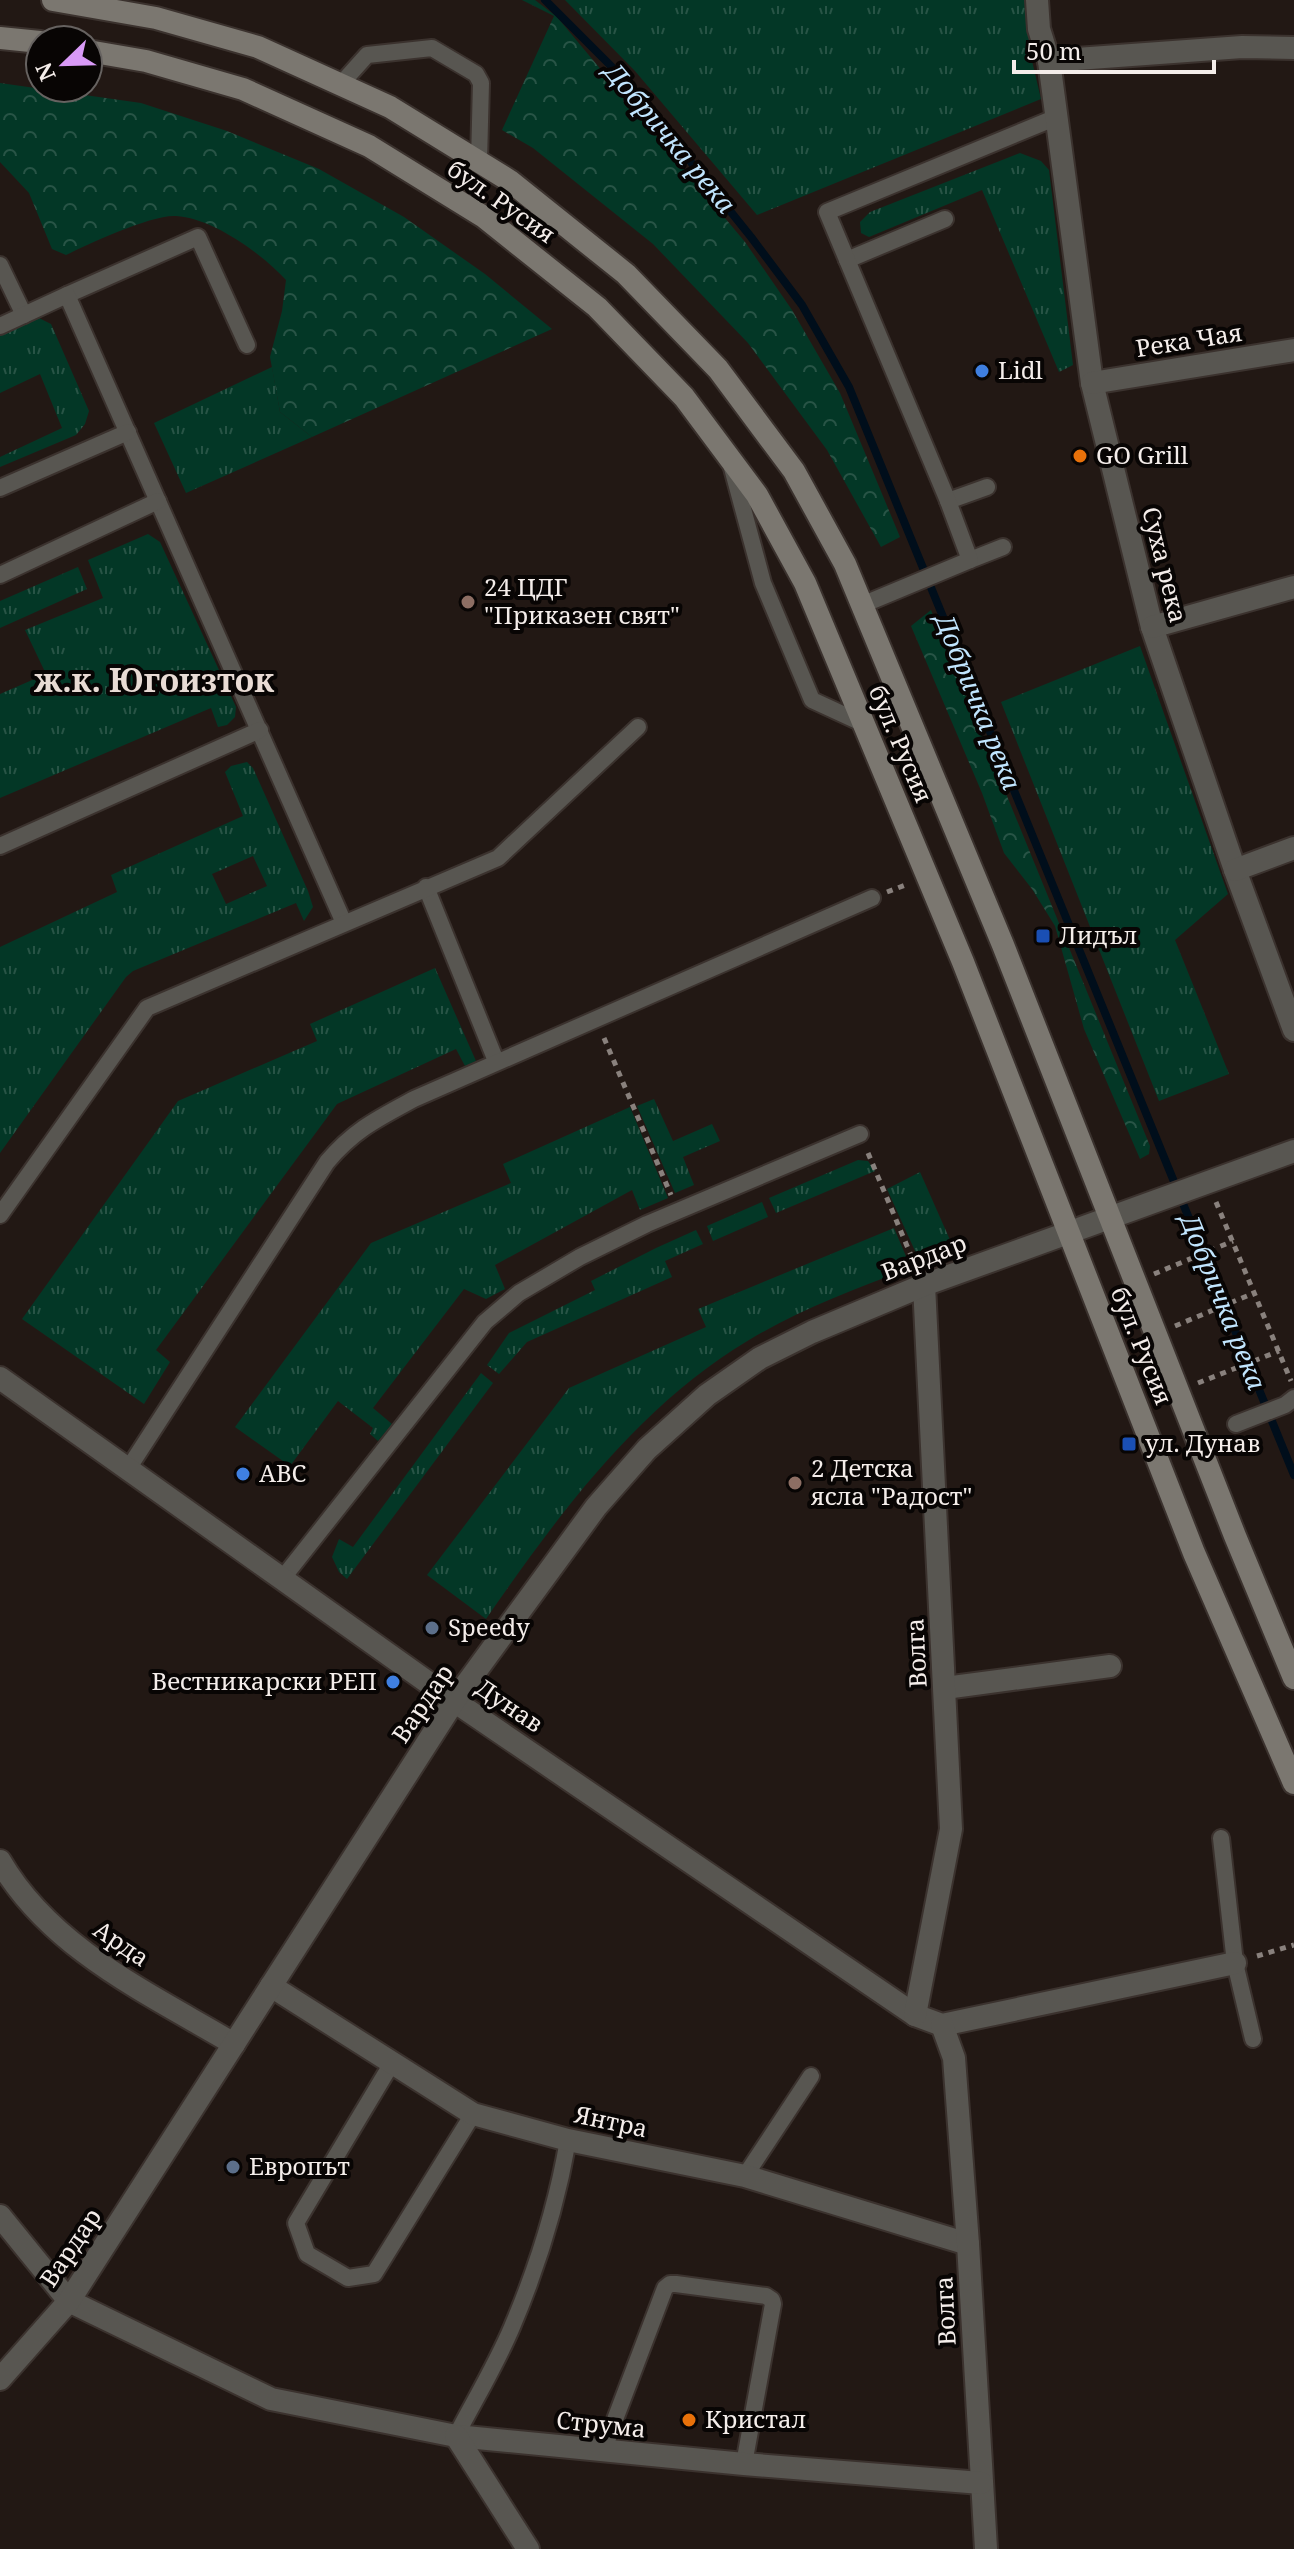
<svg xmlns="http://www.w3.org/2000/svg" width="1294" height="2549" viewBox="0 0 1294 2549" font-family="'Noto Serif',serif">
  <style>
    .grass { fill: url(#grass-tufts); fill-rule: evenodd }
    .forest { fill: url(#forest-crowns) }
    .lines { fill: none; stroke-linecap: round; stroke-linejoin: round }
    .stream { stroke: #000e1b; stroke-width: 8 }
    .service-casing { stroke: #3b322e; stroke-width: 20 }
    .minor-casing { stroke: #3b322e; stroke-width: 26 }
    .secondary-casing { stroke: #3b322e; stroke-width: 26 }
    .path { stroke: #89817d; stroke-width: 5; stroke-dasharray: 6 6; stroke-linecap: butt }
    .service { stroke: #585651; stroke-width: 16 }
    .minor { stroke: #585651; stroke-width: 22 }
    .secondary { stroke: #7b7770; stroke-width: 22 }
    .shop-dot { fill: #3f7fe0; stroke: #080504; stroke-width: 3 }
    .food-dot { fill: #e8710a; stroke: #080504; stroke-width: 3 }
    .education-dot { fill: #8d6e63; stroke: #080504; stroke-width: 3 }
    .transit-dot { fill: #1a4fb4; stroke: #080504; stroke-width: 3 }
    .service-dot { fill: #5c6f8a; stroke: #080504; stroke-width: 3 }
    .labels { text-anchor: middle; stroke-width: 8; stroke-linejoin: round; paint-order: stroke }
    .street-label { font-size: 24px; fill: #f4edea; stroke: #080504 }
    .poi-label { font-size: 24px; fill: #f4edea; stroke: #080504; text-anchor: start }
    .water-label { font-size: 26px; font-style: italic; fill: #c1e5fe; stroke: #080504 }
    .district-label { font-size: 32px; font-weight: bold; fill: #e8dbd4; stroke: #080504 }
  </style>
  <defs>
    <pattern id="grass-tufts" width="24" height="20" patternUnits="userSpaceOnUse" patternTransform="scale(2)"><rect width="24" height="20" fill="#033726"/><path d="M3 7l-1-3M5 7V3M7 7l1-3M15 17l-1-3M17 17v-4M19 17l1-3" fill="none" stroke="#285446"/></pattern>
    <pattern id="forest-crowns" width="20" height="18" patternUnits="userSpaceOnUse" patternTransform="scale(2)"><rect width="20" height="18" fill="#033726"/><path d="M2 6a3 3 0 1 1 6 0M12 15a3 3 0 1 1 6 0" fill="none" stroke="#285446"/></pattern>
  </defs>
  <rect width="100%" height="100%" fill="#221814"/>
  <g class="grass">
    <polygon points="565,0 1026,0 1032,61 1041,99 757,215 635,71"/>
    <polygon points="1020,153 1041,161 1049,170 1073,365 1059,372 982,190 869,237 861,233 860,222 870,212"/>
    <polygon points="39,318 51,324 89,411 85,424 76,435 0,467 0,457 62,428 40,374 0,393 0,335"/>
    <polygon points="272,367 280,412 312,437 186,493 154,423"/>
    <polygon points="148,534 160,542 236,707 235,717 227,725 218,727 211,708 0,798 0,694 46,674 25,630 103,598 88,560"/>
    <polygon points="78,567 87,589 0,628 0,601"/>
    <polygon points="1140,646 1228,894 1175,940 1229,1074 1159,1101 1001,702"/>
    <path d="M247,762l6,6 55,123 5,16 -9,14 -8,-18 -163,68 -7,6 -126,176v-206l117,-55 -6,-17 132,-59 -18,-44 6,-6zM253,856l14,30 -41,18 -14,-30z"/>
    <polygon points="435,968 476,1061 465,1066 456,1049 337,1104 156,1350 170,1362 144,1404 22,1319 178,1101 317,1041 310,1024"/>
    <polygon points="654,1099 673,1141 712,1124 720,1141 683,1157 694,1185 675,1193 637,1106"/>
    <polygon points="630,1107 668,1198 640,1210 632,1190 495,1265 505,1289 486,1299 464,1289 373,1408 392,1424 378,1441 370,1434 373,1428 338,1401 290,1466 235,1427 371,1243 511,1183 503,1164"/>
    <polygon points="858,1160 868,1161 875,1171 776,1213 769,1198"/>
    <polygon points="920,1172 954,1249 920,1262 887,1189"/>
    <polygon points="762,1202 768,1217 713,1241 707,1226"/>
    <path d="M894,1228l17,40c-55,20 -112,42 -162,72 -112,67 -190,174 -263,279l-59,-44 142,-187 137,-61 -8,-18z"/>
    <polygon points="696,1230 703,1244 665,1261 672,1277 527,1342 499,1374 487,1365 509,1333 595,1290 591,1281 656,1248"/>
    <polygon points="481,1373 493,1383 347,1579 339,1572 332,1557 339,1539 353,1547"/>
  </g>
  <g class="forest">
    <polygon points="522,0 535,0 557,17 745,242 792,310 840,393 900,537 881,547 827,450 748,343 653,244 533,148 502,130 554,16"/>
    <path d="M0,83l141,20 86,28 92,38 85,48 81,57 67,55 -240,108 -32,-25 -10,-55 12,-46 4,-31c-24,-26 -73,-62 -110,-64 -23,-2 -88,28 -110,39l-14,-6 -23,-56 -29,-31z"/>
    <polygon points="931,610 1150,1146 1149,1154 1140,1159 1084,1029 1055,926 1032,889 1004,853 982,793 911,626"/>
  </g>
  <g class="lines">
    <polyline class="stream" points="545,0 625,80 751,237 802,305 849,387 1294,1475"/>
    <g class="service-casing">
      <g id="service">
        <polyline points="341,84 367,55 432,48 476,74 481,83 479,161"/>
        <polyline points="847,260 945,219"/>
        <polyline points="0,265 24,315"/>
        <polyline points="67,295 198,237 247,345"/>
        <polyline points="0,326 67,295 344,923"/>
        <polyline points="732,468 763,583 812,700 864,724"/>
        <polyline points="0,488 128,432"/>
        <polyline points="948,501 987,487"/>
        <polyline points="970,560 1003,547"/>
        <polyline points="0,575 158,501"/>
        <polyline points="862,605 970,560 948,501 827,212 1057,117"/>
        <polyline points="0,846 260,730"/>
        <polyline points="426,887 496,1061"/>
        <polyline points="0,1215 147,1008 498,858 638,727"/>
        <polyline points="1236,1424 1285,1405 1294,1398"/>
        <path d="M128,1469l199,-307c27,-32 50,-43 87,-63l458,-201"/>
        <polyline points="282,1579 485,1322 519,1293 580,1257 647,1224 860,1134"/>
        <polyline points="1221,1838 1235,1963 1253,2039"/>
        <polyline points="392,2063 296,2223 307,2254 348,2278 374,2274 473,2114"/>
        <polyline points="745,2176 811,2076"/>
        <path d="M456,2436c18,-35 40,-71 56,-109 25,-59 45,-123 56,-187"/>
        <polyline points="603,2451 665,2288 670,2284 676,2284 766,2296 772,2300 773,2304 744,2464"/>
      </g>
    </g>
    <g class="minor-casing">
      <g id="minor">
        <polyline points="1037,0 1039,29 1049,61 1092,383 1152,627 1235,870 1294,1030"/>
        <polyline points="1049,61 1242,47 1294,48"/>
        <polyline points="1092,383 1294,350"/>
        <polyline points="1152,627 1294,587"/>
        <polyline points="1235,870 1294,848"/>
        <polyline points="0,1378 454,1701 915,2015 942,2025 1235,1963"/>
        <polyline points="945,1688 1110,1666"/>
        <path d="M0,1861c51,88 150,133 234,183"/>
        <polyline points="271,1986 473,2114 568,2140 745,2176 968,2244"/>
        <polyline points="915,2015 951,1829 924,1285"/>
        <polyline points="942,2025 954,2058 968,2244 986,2549"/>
        <polyline points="0,2216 69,2301 271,2399 456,2436 744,2464 981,2483"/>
        <polyline points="0,2379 69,2301 454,1701 596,1507 647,1449 707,1395 760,1358 812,1332 924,1285 1294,1151"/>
        <polyline points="456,2436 528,2549"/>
      </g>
    </g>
    <g class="secondary-casing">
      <g id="secondary">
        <polyline points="53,0 156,18 258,47 390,107 510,181 626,274 718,369 794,471 845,564 1003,945 1235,1536 1294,1678"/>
        <polyline points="0,38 40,42"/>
        <polyline points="88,51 146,61 243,89 369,146 484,217 597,307 684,397 757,495 805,583 963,962 1194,1553 1294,1783"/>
      </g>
    </g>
    <g class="path">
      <polyline points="887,892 908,884"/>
      <polyline points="604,1038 671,1195"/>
      <polyline points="868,1153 915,1265"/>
      <polyline points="1216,1202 1291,1381"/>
      <polyline points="1154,1274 1233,1241"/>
      <polyline points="1175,1326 1254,1293"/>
      <polyline points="1198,1383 1279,1351"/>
      <polyline points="1257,1956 1294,1945"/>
    </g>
    <use href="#service" class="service"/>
    <use href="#minor" class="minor"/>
    <use href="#secondary" class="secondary"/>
  </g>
  <g class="shop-dot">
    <circle cx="982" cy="371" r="8"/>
    <circle cx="243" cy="1474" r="8"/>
    <circle cx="393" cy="1682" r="8"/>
  </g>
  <g class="food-dot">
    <circle cx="1080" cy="456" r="8"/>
    <circle cx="689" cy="2420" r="8"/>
  </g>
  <g class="education-dot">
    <circle cx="468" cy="602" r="8"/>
    <circle cx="795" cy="1483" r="8"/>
  </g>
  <g class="transit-dot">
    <rect x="1035" y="928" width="16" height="16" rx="4"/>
    <rect x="1121" y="1436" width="16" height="16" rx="4"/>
  </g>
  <g class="service-dot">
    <circle cx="432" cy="1628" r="8"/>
    <circle cx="233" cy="2167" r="8"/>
  </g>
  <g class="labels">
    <g class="street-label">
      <text transform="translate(501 202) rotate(35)" y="8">бул. Русия</text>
      <text transform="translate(1189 341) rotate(-9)" y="8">Река Чая</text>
      <text transform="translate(1164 565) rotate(76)" y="8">Суха река</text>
      <text transform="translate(900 744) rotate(67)" y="8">бул. Русия</text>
      <text transform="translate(924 1258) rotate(-21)" y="8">Вардар</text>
      <text transform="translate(1141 1346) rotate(68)" y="8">бул. Русия</text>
      <text transform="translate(917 1653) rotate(-93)" y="8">Волга</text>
      <text transform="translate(423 1704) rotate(-56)" y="8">Вардар</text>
      <text transform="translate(509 1706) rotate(34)" y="8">Дунав</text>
      <text transform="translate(121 1944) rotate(34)" y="8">Арда</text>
      <text transform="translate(611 2122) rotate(12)" y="8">Янтра</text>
      <text transform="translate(71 2248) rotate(-56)" y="8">Вардар</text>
      <text transform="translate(946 2311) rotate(-93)" y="8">Волга</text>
      <text transform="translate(601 2425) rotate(6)" y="8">Струма</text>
    </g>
    <g class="poi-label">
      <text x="998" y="379">Lidl</text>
      <text x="1096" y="464">GO Grill</text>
      <text x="484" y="596">24 ЦДГ<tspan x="484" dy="28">"Приказен свят"</tspan></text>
      <text x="1059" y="944">Лидъл</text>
      <text x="1145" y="1452">ул. Дунав</text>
      <text x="811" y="1477">2 Детска<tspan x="811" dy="28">ясла "Радост"</tspan></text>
      <text x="259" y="1482">ABC</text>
      <text x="448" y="1636">Speedy</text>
      <text x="377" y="1690" text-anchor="end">Вестникарски РЕП</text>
      <text x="249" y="2175">Европът</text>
      <text x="705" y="2428">Кристал</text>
    </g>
    <g class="water-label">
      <text transform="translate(670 138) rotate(50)" y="9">Добричка река</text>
      <text transform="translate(978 702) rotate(68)" y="9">Добричка река</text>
      <text transform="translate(1223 1302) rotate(68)" y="9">Добричка река</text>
    </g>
    <g class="district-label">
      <text x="154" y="692">ж.к. Югоизток</text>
    </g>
  </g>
  <g transform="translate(64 64) rotate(247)"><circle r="38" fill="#080504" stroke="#666260" stroke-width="2"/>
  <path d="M0-6L14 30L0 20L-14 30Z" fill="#d99af7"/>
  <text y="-12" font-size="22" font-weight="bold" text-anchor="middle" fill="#f4edea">N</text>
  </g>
  <path d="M1014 60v12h200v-12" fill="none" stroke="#f4edea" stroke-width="4"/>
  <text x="1026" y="60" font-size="24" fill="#f4edea" stroke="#080504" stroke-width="6" paint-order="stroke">50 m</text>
</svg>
